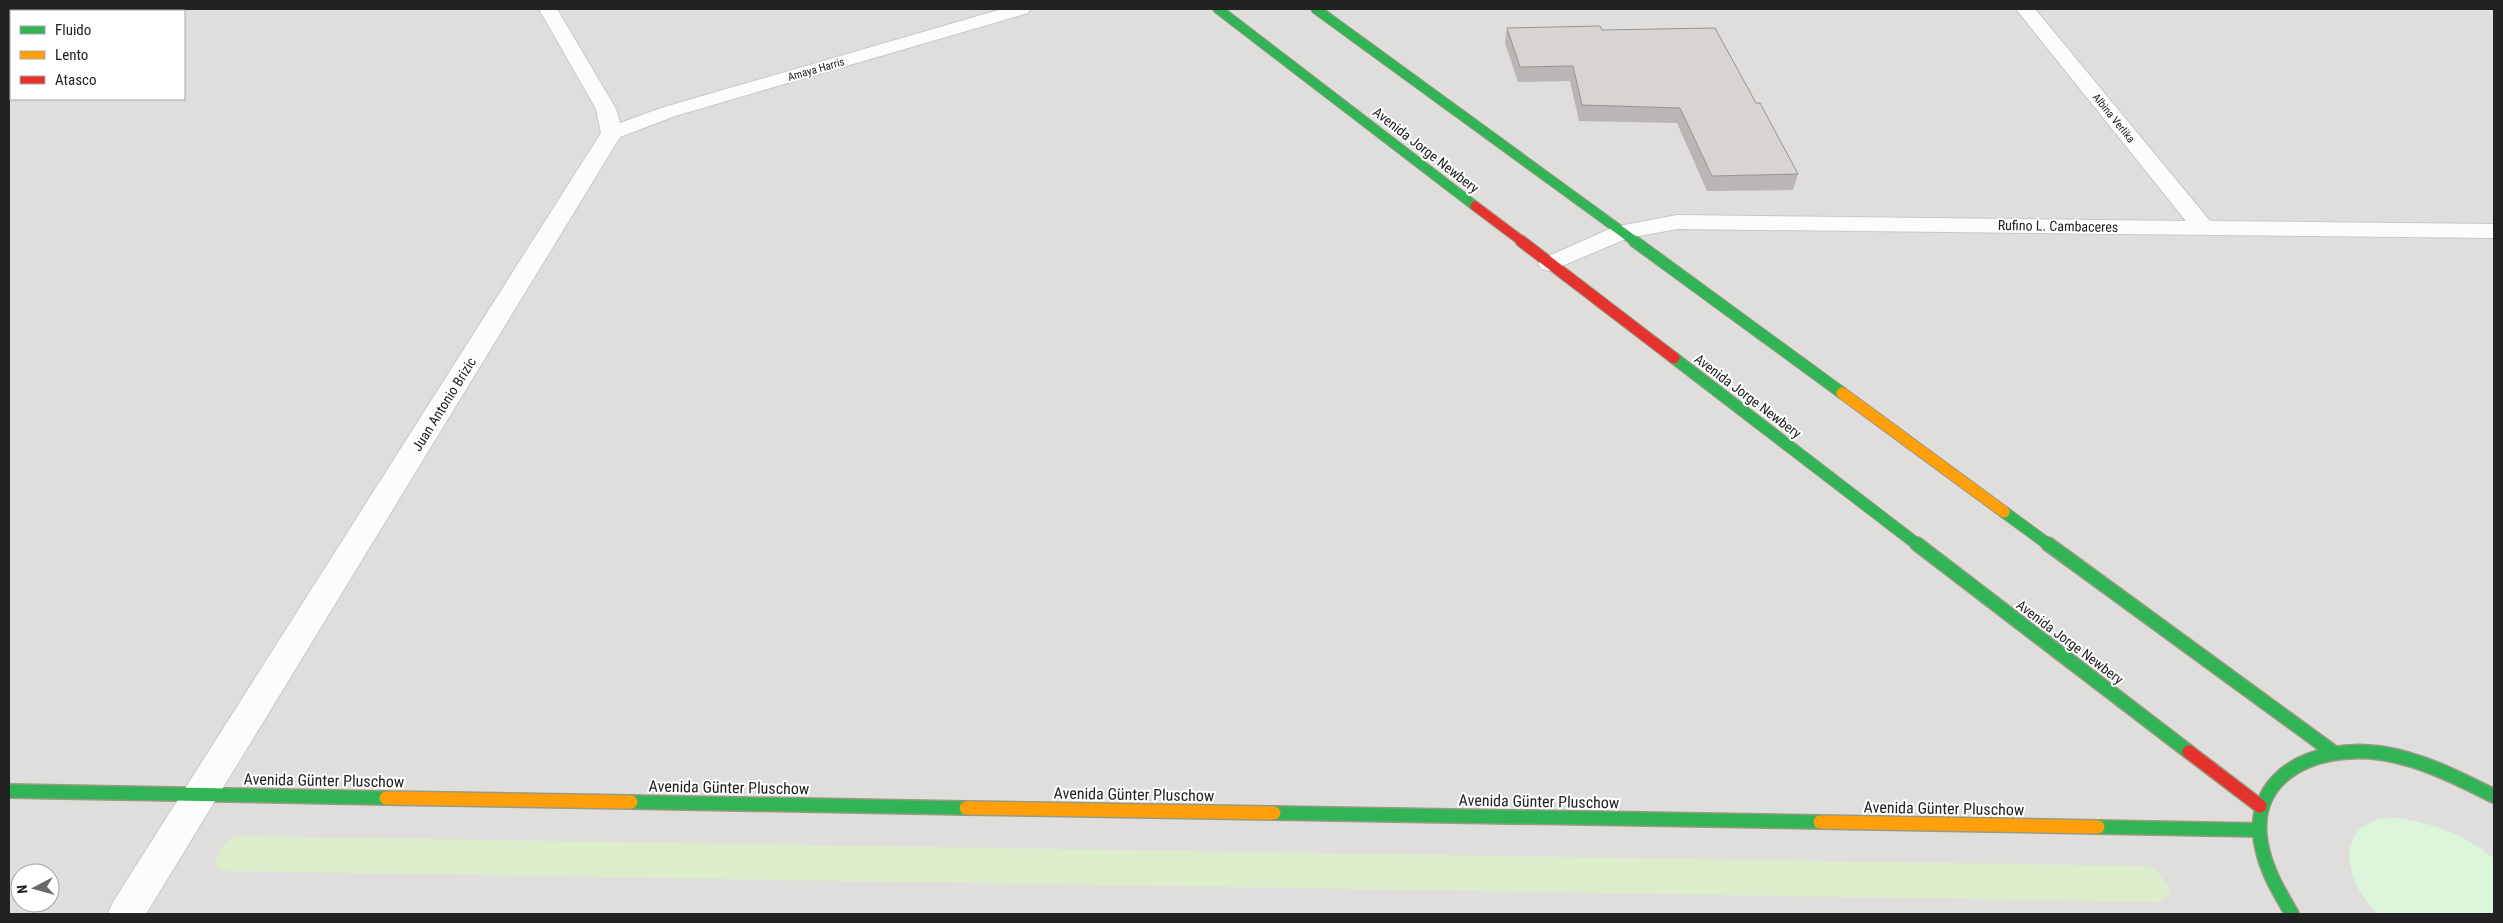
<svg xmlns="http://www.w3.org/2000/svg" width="2503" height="923" viewBox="0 0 2503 923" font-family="'Roboto Condensed',sans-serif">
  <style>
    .residential { fill: #dfdedc; fill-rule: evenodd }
    .grass { fill: #ddeccb }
    .park { fill: #daf5da }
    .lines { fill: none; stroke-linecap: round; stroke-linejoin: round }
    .street-casing { stroke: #c9c8c7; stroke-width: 2 }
    .fast-far2-casing { stroke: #999a82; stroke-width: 11 }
    .fast-far1-casing { stroke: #999a82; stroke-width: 13 }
    .fast-casing { stroke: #999a82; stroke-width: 16 }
    .slow-far1-casing { stroke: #999a82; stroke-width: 13 }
    .slow-casing { stroke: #999a82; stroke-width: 16 }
    .jam-far2-casing { stroke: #999a82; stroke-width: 11 }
    .jam-far1-casing { stroke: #999a82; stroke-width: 13 }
    .jam-casing { stroke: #999a82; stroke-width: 16 }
    .street { fill: #fdfcfc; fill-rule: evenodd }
    .fast-far2 { stroke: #30b455; stroke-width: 9 }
    .fast-far1 { stroke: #30b455; stroke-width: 11 }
    .fast { stroke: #30b455; stroke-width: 13 }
    .slow-far1 { stroke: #ff9f0a; stroke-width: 11 }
    .slow { stroke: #ff9f0a; stroke-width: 13 }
    .jam-far2 { stroke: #e5322d; stroke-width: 9 }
    .jam-far1 { stroke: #e5322d; stroke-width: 11 }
    .jam { stroke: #e5322d; stroke-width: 13 }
    .wall { fill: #b9b6b5 }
    .shaded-wall { fill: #969493 }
    .building { fill: #d7d4d2; stroke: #969493 }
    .labels { text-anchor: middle; stroke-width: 4; stroke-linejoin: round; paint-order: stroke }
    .far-street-label { font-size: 11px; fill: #222; stroke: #fff }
    .street-label { font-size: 14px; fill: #222; stroke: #fff }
    .near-street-label { font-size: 16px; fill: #222; stroke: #fff }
  </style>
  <rect width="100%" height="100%" fill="#f0eeeb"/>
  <path class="residential" d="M9,9h2485v905h-2485zM11,11h173v88h-173zM20,873h30v30h-30z"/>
  <path class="grass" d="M237,836l1908,30 11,3 13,19v7l-10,7 -1936,-31 -8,-4c2,-16 7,-24 22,-31z"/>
  <path class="park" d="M2399,818c35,6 68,17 95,41v55l-118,-1c-6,-8 -14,-16 -18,-25 -13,-25 -14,-58 18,-68 7,-2 16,-2 23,-2z"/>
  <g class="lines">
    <g class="street-casing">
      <g id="street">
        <polygon points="94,9 114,9 113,11 93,11"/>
        <polygon points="539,9 557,9 616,109 620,123 661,108 1002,9 1030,9 1028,13 675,116 620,137 146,914 108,914 113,902 601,133 596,109"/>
        <polygon points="2016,9 2035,9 2210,221 2494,224 2494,238 1677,229 1628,238 1550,271 1542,269 1538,264 1542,259 1614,227 1677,215 2186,221"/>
        <rect x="9" y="80" width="2" height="14"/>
      </g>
    </g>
    <g class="fast-far2-casing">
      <g id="fast-far2">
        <polyline points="1218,9 1475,206"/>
        <polyline points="1316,9 1636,242"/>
      </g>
    </g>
    <g class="fast-far1-casing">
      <g id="fast-far1">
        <polyline points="1634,241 1842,393"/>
        <polyline points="1674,358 1918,545"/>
        <polyline points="2004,512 2049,545"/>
      </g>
    </g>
    <g class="fast-casing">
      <g id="fast">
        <polyline points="1917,544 2189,752"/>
        <polyline points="2048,544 2333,752"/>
        <polyline points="9,791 386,798"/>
        <polyline points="631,802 966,808"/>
        <polyline points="1274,813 1820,822"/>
        <polyline points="2098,827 2259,830"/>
        <path d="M2292,914c-11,-19 -22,-37 -28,-58 -23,-79 49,-112 116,-103 41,6 78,25 114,43"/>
      </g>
    </g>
    <g class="slow-far1-casing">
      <polyline id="slow-far1" points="1842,393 2004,512"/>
    </g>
    <g class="slow-casing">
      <g id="slow">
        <polyline points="386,798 631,802"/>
        <polyline points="966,808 1274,813"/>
        <polyline points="1820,822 2098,827"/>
      </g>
    </g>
    <g class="jam-far2-casing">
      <polyline id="jam-far2" points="1475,206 1523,242"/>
    </g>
    <g class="jam-far1-casing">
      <polyline id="jam-far1" points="1521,241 1674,358"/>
    </g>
    <g class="jam-casing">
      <polyline id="jam" points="2189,752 2260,806"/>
    </g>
    <use href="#street" class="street"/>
    <use href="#fast-far2" class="fast-far2"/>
    <use href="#fast-far1" class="fast-far1"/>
    <use href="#fast" class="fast"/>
    <use href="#slow-far1" class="slow-far1"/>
    <use href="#slow" class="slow"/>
    <use href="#jam-far2" class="jam-far2"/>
    <use href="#jam-far1" class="jam-far1"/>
    <use href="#jam" class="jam"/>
  </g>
  <polygon class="wall" points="1507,28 1602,30 1756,103 1798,174 1793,190 1707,191 1677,123 1579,121 1570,81 1518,82 1505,43"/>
  <polygon class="shaded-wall" points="9,17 11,21 11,26 9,28"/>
  <polygon class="building" points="1600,26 1602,30 1715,28 1756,103 1760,103 1798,174 1712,176 1680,108 1582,105 1573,66 1520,67 1507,28"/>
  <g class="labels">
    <g class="far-street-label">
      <text transform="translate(816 69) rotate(-16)" y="4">Amaya Harris</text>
      <text transform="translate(2114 118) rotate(51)" y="4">Albina Verlika</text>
    </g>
    <g class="street-label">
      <text transform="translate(1426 150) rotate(38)" y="5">Avenida Jorge Newbery</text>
      <text transform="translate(2058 226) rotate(1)" y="5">Rufino L. Cambaceres</text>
      <text transform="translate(1748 396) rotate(37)" y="5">Avenida Jorge Newbery</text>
      <text transform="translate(444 404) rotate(-58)" y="5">Juan Antonio Brizic</text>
      <text transform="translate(2070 642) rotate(37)" y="5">Avenida Jorge Newbery</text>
    </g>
    <g class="near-street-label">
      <text transform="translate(324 780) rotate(1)" y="6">Avenida Günter Pluschow</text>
      <text transform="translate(729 787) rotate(1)" y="6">Avenida Günter Pluschow</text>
      <text transform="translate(1134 794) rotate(1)" y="6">Avenida Günter Pluschow</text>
      <text transform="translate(1539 801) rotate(1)" y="6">Avenida Günter Pluschow</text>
      <text transform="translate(1944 808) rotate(1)" y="6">Avenida Günter Pluschow</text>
    </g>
  </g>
  <rect width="2503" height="923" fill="none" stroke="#222222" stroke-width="20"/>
  <rect x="10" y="10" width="175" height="90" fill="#ffffff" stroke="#a7a7a7"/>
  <rect x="20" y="26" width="25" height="8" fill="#30b455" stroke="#a7a7a7"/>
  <text x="55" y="35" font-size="15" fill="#222222">Fluido</text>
  <rect x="20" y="51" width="25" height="8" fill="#ff9f0a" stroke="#a7a7a7"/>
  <text x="55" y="60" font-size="15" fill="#222222">Lento</text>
  <rect x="20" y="76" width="25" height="8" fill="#e5322d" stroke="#a7a7a7"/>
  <text x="55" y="85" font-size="15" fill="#222222">Atasco</text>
  <g transform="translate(35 888) rotate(264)"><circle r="24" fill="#ffffff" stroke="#a7a7a7"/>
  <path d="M0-4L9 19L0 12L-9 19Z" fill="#6a6968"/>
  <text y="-8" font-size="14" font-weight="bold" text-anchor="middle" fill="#222222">N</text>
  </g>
</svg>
